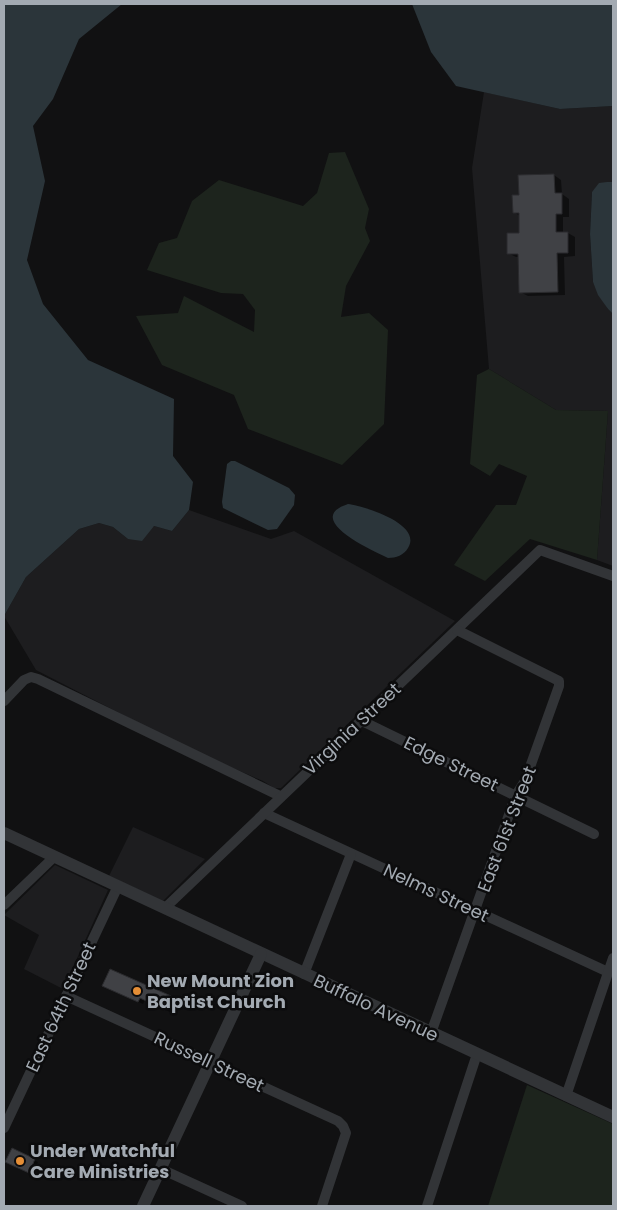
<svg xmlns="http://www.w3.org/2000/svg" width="617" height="1210" viewBox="0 0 617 1210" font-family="Poppins,sans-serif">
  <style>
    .built { fill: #1d1d1f }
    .green { fill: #1d241d }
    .water { fill: #2b353a }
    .shadow { fill: #0007 }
    .building { fill: #404145; stroke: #2b2b2e }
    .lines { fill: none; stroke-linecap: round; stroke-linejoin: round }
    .minor { stroke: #323437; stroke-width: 10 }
    .tertiary { stroke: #323437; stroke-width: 12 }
    .poi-dot { fill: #e58e36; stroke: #0c0c0d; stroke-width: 2 }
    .labels { text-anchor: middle; stroke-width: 5; stroke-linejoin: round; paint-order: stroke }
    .street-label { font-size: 18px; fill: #a3aab2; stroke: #0c0c0d }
    .poi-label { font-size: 18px; font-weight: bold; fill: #a3aab2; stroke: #0c0c0d; text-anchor: start }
  </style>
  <rect width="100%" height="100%" fill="#111112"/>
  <g class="built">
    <polygon points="484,92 560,109 613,106 613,182 607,182 592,192 590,234 593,282 608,309 613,314 613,566 597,560 608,411 556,410 489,369 472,168"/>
    <polygon points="189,510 271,539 294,531 455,621 281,788 274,788 263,781 191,750 36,670 4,616 26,577 79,529 99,523 113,527 128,539 154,526 172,531"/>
    <polygon points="133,827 205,859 163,901 109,876"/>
    <polygon points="55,865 108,890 63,989 24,969 39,935 4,915"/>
  </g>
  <g class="green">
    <polygon points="345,152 369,209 365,228 370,241 346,286 341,317 369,313 388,330 384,424 342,465 248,429 234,395 162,365 136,316 178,313 184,296 254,332 255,310 243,294 221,293 147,270 159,243 177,238 192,201 219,180 303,206 317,193 329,153"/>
    <polygon points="489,369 556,410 608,411 597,560 530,539 485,581 454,565 496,505 516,505 527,476 499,464 490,476 470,464 477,375"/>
    <polygon points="527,1085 613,1124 613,1206 488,1206"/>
  </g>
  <g class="water">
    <polygon points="4,4 122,4 79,39 53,99 33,126 45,181 27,260 43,304 88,360 174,399 173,456 193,482 189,510 172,531 154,526 142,541 128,539 113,527 99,523 79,529 26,577 4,616"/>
    <polygon points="412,4 613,4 613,106 560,109 456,86 431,52"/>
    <polygon points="607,182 613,182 613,314 608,309 598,295 593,282 590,234 592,192 599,183"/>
    <polygon points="231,461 235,461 289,488 295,495 294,505 277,529 268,530 223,508 222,502 227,464"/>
    <path d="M348,504c16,2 75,20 60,44 -4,7 -12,10 -20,10 -15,-7 -86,-39 -40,-54z"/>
  </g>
  <g class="shadow">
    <polygon points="554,175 561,180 562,194 569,199 569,217 563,217 563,233 568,233 575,237 575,256 564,257 565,295 528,296 520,292 520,257 516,257 508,253 521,234 520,216 514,212 520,196"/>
    <polygon points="111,970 176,1000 170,1012 145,1000 143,1004 109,988"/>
    <polygon points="12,1150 38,1162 32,1174 7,1162"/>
  </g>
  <g class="building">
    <polygon points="554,174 555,193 562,193 562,214 556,214 556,232 568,232 568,253 557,253 558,292 519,293 518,254 507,254 507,233 519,233 519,213 513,213 512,195 519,195 518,175"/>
    <polygon points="110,969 171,996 165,1010 140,998 138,1002 102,986"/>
    <polygon points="12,1148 35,1159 29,1173 5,1162"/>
  </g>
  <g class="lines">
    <g class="minor">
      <polyline points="4,701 24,680 31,677 38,679 280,796"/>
      <polyline points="360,720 594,834"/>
      <polyline points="264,813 608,972"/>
      <polyline points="4,905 54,857"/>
      <polyline points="165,908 540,550 613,576"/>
      <polyline points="304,974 351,854"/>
      <polyline points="66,996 338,1121 343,1126 346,1133 322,1206"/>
      <polyline points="431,1033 516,795 525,781 559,686 559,681 457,630"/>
      <polyline points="566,1096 613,958"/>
      <polyline points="4,1128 118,886"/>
      <polyline points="161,1169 242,1206"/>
      <polyline points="427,1206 477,1054"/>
    </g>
    <g class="tertiary">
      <polyline points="4,833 613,1117"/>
      <polyline points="143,1206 261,954"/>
    </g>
  </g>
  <g class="poi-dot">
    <circle cx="137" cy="991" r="5"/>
    <circle cx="20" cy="1161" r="5"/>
  </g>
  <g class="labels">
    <g class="street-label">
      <text transform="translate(352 729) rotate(-43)" y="6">Virginia Street</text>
      <text transform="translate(451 764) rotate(26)" y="6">Edge Street</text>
      <text transform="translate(507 829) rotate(-69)" y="6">East 61st Street</text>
      <text transform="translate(436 893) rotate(25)" y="6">Nelms Street</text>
      <text transform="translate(61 1007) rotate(-65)" y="6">East 64th Street</text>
      <text transform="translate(376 1008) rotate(25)" y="6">Buffalo Avenue</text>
      <text transform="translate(209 1062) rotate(25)" y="6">Russell Street</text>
    </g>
    <g class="poi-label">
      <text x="147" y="987">New Mount Zion<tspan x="147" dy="21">Baptist Church</tspan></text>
      <text x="30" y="1157">Under Watchful<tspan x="30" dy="21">Care Ministries</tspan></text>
    </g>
  </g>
  <rect width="617" height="1210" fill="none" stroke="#a3aab2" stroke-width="10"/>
</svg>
